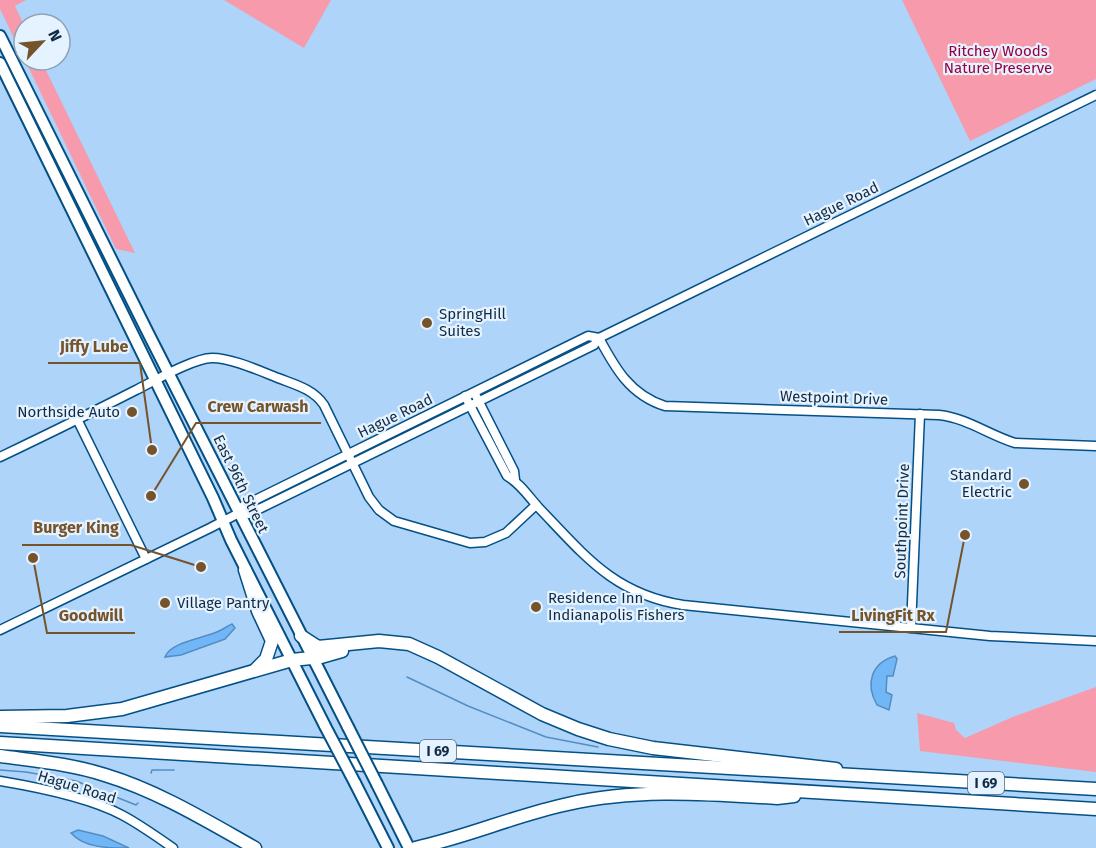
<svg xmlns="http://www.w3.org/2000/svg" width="1096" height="848" viewBox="0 0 1096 848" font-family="'Fira Sans',sans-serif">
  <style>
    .green { fill: #f79aac }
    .water { fill: #71b7f8; stroke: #548dc2; stroke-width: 1.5 }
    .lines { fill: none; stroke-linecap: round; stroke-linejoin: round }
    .stream { stroke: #548dc2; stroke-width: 1.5 }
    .minor-casing { stroke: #045085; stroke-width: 11 }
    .major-casing { stroke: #045085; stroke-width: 14 }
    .highway-casing { stroke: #045085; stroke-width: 15 }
    .minor { stroke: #fff; stroke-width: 8 }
    .major { stroke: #fff; stroke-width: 10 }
    .highway { stroke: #fff; stroke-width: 12 }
    .major-bridge-casing { stroke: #045085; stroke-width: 14; stroke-linecap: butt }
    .major-bridge { stroke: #fff; stroke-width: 10 }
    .poi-dot { fill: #75532b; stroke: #e5f2ff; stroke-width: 2 }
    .labels { text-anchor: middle; stroke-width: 4.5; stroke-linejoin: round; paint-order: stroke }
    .shield { fill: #e5f2ff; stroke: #50677b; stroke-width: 1.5 }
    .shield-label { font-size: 14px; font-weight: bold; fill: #102b43 }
    .park-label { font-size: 15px; fill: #99003f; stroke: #e5f2ff }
    .street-label { font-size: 15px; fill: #102b43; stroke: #e5f2ff }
    .poi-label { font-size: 15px; fill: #102b43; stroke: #e5f2ff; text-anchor: start }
    .leader { fill: none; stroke: #75532b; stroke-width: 2 }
    .callout-dot { fill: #75532b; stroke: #e5f2ff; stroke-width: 2 }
    .callout-label { font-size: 16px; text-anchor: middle; font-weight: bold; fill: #75532b; stroke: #e5f2ff; stroke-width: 4.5; stroke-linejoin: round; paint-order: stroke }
  </style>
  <rect width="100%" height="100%" fill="#aed4fa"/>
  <g class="green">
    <polygon points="0,0 26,0 15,6 24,25 24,59 0,9"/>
    <polygon points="224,0 331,0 304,48"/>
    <polygon points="902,0 1096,0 1096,79 970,141"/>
    <polygon points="25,60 41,60 135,253 116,249"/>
    <polygon points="1096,687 1096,772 920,751 917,713 954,723 956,730 965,738 1015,716"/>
  </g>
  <g class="water">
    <path d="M232,624l3,4 -10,11 -44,16 -16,2c5,-15 40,-19 54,-26 5,-2 8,-5 13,-7z"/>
    <path d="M895,656l2,3 -4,17h-6l-1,16 6,3 -3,15 -12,-5c-12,-21 -6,-42 18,-49z"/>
    <path d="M78,830l25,6 26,12c-21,0 -45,0 -58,-15z"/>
  </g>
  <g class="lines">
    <g class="stream">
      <polyline points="407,677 468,706 546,737 598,747"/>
      <polyline points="0,770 26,772 76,781 136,805 138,803"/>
      <polyline points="151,773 152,770 174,770"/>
    </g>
    <g class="minor-casing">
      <g id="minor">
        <path d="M599,338c16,30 31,57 66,68l274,9c28,3 50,20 76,28l81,3"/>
        <path d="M465,396l42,80c13,7 22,21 32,32 46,48 75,86 144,97l307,31 106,5"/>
        <polyline points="476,396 514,471 515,480"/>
        <polyline points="77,419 146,559"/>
        <path d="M0,457c46,-22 91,-44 136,-67 18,-9 58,-32 76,-32 20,0 48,13 66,20 18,7 35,11 46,27l45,92 10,13 15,11 76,22 15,-1 21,-9 30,-28"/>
        <polyline points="241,512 248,514 261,508 594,345 599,338 1096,95"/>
        <polyline points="911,628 920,414"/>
        <polyline points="0,630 210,528 241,512 243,506 588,336 599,338"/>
        <path d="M0,781c36,6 90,17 122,34 17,9 34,21 51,33"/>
      </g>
    </g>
    <g class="major-casing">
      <g id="major">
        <path d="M0,36c114,231 231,462 348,691"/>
        <polyline points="0,63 213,498 231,540 325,726"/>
        <polyline points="355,783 388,848"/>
        <polyline points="377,784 409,848"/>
      </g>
    </g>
    <g class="highway-casing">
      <g id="highway">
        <polyline points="245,570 258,611 272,641 266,659 256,669"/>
        <polyline points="301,636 318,647 379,641 409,644 438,657 542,714 578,729 609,739 653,748 836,769"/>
        <polyline points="0,717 67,716 122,709 292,660 321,657 342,651"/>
        <polyline points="0,726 1096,789"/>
        <polyline points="0,743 1096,809"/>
        <path d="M0,756c36,5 71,8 105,19 53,16 102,46 150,73"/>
        <path d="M415,848c52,-11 101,-33 153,-44 69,-16 140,-10 209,-6l17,-2"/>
      </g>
    </g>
    <use href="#minor" class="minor"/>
    <use href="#major" class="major"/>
    <use href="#highway" class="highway"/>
    <g class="major-bridge-casing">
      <g id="major-bridge">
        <polyline points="325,726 355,783"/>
        <polyline points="348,727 377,784"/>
      </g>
    </g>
    <use href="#major-bridge" class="major-bridge"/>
  </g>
  <g class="poi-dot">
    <circle cx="427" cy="323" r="6"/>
    <circle cx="132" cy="412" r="6"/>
    <circle cx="1024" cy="484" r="6"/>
    <circle cx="165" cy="603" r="6"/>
    <circle cx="536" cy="607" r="6"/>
  </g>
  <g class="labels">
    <g class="shield">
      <rect x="420" y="740" width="36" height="22" rx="4.5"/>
      <rect x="968" y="772" width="36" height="22" rx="4.5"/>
    </g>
    <g class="shield-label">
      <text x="438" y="756">I 69</text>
      <text x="986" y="788">I 69</text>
    </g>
    <g class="park-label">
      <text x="998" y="56">Ritchey Woods<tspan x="998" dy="17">Nature Preserve</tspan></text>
    </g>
    <g class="street-label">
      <text transform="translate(841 204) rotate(-26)" y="5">Hague Road</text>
      <text transform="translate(834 398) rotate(2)" y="5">Westpoint Drive</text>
      <text transform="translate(395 416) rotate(-26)" y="5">Hague Road</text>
      <text transform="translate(241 484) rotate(64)" y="5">East 96th Street</text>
      <text transform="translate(902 521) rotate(-88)" y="5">Southpoint Drive</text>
      <text transform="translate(77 787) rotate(17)" y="5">Hague Road</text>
    </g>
    <g class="poi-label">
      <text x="439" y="319">SpringHill<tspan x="439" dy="17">Suites</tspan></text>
      <text x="120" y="417" text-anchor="end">Northside Auto</text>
      <text x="1012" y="480" text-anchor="end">Standard<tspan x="1012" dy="17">Electric</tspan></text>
      <text x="548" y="603">Residence Inn<tspan x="548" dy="17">Indianapolis Fishers</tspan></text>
      <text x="177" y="608">Village Pantry</text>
    </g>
  </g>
  <path class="leader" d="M152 450L140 363H48M151 496L196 423H321M201 567L131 545H22M965 535L946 632H839M33 558L47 633H135"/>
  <g class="callout-dot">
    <circle cx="152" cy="450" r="6"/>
    <circle cx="151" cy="496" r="6"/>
    <circle cx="201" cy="567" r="6"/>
    <circle cx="965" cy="535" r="6"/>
    <circle cx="33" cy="558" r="6"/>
  </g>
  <g class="callout-label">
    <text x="94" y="352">Jiffy Lube</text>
    <text x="258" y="412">Crew Carwash</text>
    <text x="76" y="533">Burger King</text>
    <text x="893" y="621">LivingFit Rx</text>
    <text x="91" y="621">Goodwill</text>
  </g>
  <g transform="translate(42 42) rotate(64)"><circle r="28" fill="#e5f2ff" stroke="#90a2b4" stroke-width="1.5"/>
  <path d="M0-4.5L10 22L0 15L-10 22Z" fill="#75532b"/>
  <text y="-9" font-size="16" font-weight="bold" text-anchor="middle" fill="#102b43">N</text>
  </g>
</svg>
